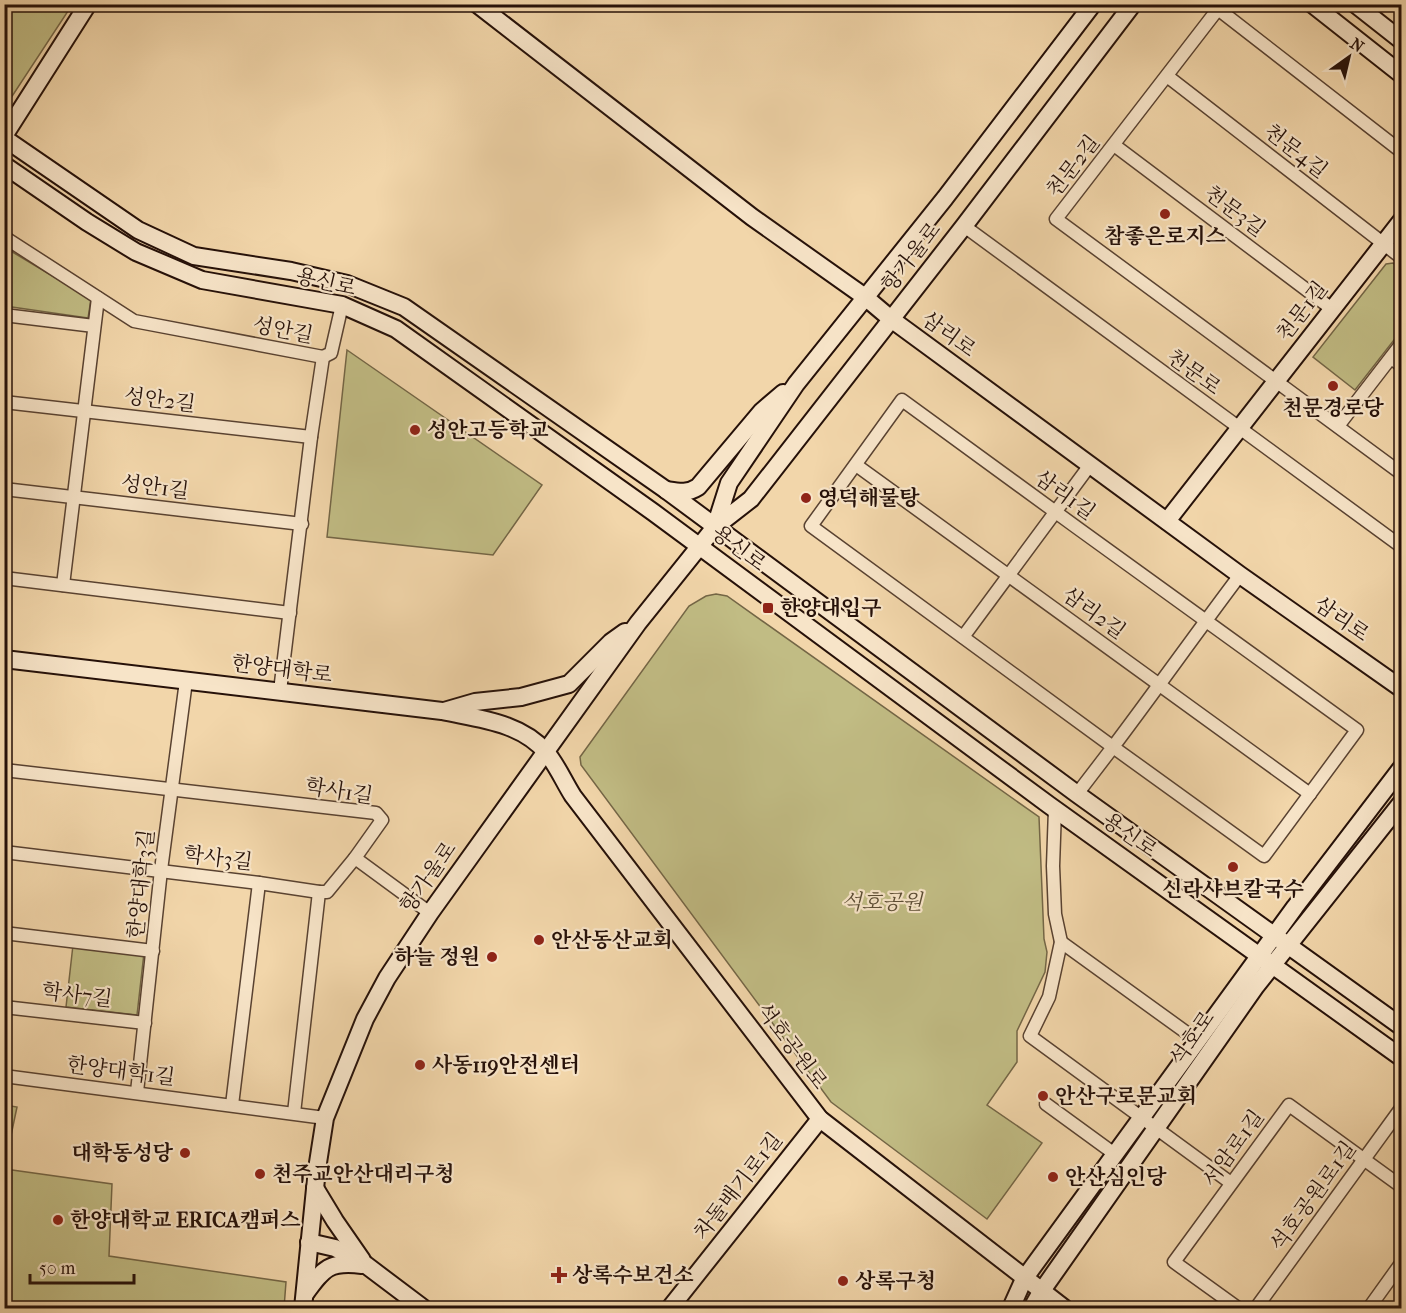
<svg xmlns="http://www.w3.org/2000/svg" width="1406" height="1313" viewBox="0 0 1406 1313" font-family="'IM FELL French Canon','Noto Serif KR',serif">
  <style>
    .green { fill: #c1bc84; stroke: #746646; stroke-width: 1.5 }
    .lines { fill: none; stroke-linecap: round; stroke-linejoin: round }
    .street-casing { stroke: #594231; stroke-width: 15 }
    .secondary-casing { stroke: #261109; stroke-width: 20 }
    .street { stroke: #f7e4c8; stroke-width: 12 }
    .secondary { stroke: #f7e4c8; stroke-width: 16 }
    .poi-dot { fill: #8f2418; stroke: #f7e4c8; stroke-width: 2 }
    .labels { text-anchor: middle; stroke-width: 4.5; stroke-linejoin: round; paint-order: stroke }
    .street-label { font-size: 21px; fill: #261109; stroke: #f7e4c8 }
    .poi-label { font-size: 21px; font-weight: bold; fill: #261109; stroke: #f7e4c8; text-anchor: start }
    .park-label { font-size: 21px; font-style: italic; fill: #5c4d34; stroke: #f7e4c8 }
  </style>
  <rect width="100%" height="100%" fill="#f2d6aa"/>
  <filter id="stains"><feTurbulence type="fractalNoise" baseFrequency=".00333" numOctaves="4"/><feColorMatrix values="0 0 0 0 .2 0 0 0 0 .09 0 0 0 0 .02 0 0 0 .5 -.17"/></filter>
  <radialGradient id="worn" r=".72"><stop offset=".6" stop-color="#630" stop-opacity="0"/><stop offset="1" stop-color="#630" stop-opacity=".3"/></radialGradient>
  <g class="green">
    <polygon points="5,4 72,5 5,107 4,5"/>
    <polygon points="4,247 91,299 88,318 5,306"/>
    <polygon points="1393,263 1401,270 1401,331 1355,390 1313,357 1386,264"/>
    <polygon points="347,350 542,485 493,555 327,537"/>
    <polygon points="716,594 727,596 1039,817 1044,939 1047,952 1045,972 1017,1031 1017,1062 987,1105 1042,1143 987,1219 831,1102 581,765 580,757 689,606 706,596"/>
    <polygon points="73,945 144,953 137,1015 66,1007"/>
    <polygon points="5,1105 17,1107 5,1164 4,1105"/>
    <polygon points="5,1169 112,1184 109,1256 286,1282 284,1308 5,1308"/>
  </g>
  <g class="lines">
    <g class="street-casing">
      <g id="street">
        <polyline points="1167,76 1402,258"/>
        <polyline points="1114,145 1332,309"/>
        <polyline points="1402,152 1218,9 1056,219 1402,474"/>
        <polyline points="964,226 1402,547"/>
        <polyline points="4,237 134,321 323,357"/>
        <polyline points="4,315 94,326"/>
        <polyline points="323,357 331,353 342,305"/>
        <polyline points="1391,358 1402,366"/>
        <polyline points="4,402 311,437"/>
        <polyline points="1338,426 1402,343"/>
        <polyline points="856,465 1310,794"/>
        <polyline points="4,489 302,524"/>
        <polyline points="4,578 290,613"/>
        <polyline points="63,585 98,298"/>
        <polyline points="963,637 1090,465"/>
        <polyline points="280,691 311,437 323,357"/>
        <polyline points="4,770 376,813 382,820 355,858 327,892 319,892 294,1113"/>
        <path d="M1077,794l36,-47 -302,-221 91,-126c151,111 303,220 455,330l-93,126 -151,-109c43,-57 84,-115 127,-172"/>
        <polyline points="1055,809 1053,866 1055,914 1061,942 1049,997 1030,1036 1231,1183"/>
        <polyline points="4,852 259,883 319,892"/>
        <polyline points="355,858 430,913"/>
        <polyline points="4,933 153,951"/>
        <polyline points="1061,942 1198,1041"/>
        <polyline points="4,1007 145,1023"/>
        <polyline points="4,1076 325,1118"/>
        <polyline points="137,1092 161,870 186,681"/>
        <polyline points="1046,1104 1116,1155"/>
        <polyline points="232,1105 259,883"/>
        <polyline points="1238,1308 1174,1262 1289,1105 1402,1187"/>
        <polyline points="1256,1308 1402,1107"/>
        <polyline points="1369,1308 1402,1262"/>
      </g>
    </g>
    <g class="secondary-casing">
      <g id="secondary">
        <polyline points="477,4 752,217 865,297 891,319 1240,575 1402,689"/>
        <polyline points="1312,4 1402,75"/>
        <polyline points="1355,4 1402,41"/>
        <polyline points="4,136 88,4"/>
        <polyline points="4,138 138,230 194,256 291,271 347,284 404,307 666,490 1077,794 1402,1027"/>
        <polyline points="4,165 87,222 136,252 202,280 342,305 396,329 653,512 1049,805 1402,1058"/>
        <path d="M666,490c13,2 21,4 32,-3l64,-76 21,-18"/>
        <polyline points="1167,521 1402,220"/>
        <polyline points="715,527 729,483 796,384 945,198 1093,4"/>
        <path d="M4,659l438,52c37,8 78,11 104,41 11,13 18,30 27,44l247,323 244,189"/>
        <polyline points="444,711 475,702 521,697 569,684 611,642 625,632"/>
        <polyline points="315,1188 335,1221 362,1260"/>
        <polyline points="309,1242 335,1248 366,1265 423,1308"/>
        <path d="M305,1294c19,-26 24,-33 57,-29"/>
        <polyline points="303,1308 317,1169 325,1118 365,1019 387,978 430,913 638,623 715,527 751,499 964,226 1133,4"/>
        <polyline points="670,1308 820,1119"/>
        <polyline points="1011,1308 1024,1279 1295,907 1402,767"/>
        <polyline points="1032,1308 1041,1292 1256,986 1402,802"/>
      </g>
    </g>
    <use href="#street" class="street"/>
    <use href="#secondary" class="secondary"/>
  </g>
  <g class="poi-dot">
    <circle cx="1165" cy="214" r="6"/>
    <circle cx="1333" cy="386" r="6"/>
    <circle cx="415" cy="430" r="6"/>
    <circle cx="806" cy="498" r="6"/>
    <rect x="762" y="602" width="12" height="12" rx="3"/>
    <circle cx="1233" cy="867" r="6"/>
    <circle cx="539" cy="940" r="6"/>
    <circle cx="492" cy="957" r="6"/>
    <circle cx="420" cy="1065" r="6"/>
    <circle cx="1043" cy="1096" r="6"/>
    <circle cx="185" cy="1153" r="6"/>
    <circle cx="260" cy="1174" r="6"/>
    <circle cx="1053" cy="1177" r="6"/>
    <circle cx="58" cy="1220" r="6"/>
    <path d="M556 1266h6v6h6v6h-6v6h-6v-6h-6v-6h6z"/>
    <circle cx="843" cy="1281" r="6"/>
  </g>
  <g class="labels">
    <g class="street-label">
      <text transform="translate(1296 151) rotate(38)" y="7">천문4길</text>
      <text transform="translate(1073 166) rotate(-52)" y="7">천문2길</text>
      <text transform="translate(1235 211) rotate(37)" y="7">천문3길</text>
      <text transform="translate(911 257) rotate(-52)" y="7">항가울로</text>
      <text transform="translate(326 282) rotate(13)" y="7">용신로</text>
      <text transform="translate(1302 311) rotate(-52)" y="7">천문1길</text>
      <text transform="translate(283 330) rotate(11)" y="7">성안길</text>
      <text transform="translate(949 334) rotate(36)" y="7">삼리로</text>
      <text transform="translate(1194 372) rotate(36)" y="7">천문로</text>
      <text transform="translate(160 400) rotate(7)" y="7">성안2길</text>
      <text transform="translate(155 487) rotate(7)" y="7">성안1길</text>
      <text transform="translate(1065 495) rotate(36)" y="7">삼리1길</text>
      <text transform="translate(739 548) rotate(37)" y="7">용신로</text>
      <text transform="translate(1094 613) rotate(36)" y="7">삼리2길</text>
      <text transform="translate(1342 619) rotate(35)" y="7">삼리로</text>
      <text transform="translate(282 669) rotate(7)" y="7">한양대학로</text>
      <text transform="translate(339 791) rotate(9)" y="7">학사1길</text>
      <text transform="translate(1130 835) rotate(35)" y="7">용신로</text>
      <text transform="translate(218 858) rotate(7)" y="7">학사3길</text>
      <text transform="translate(428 877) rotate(-55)" y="7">항가울로</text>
      <text transform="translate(141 884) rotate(-84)" y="7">한양대학3길</text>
      <text transform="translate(77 995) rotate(7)" y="7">학사7길</text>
      <text transform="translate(1192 1038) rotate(-55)" y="7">석호로</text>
      <text transform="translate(792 1046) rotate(53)" y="7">석호공원로</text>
      <text transform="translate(121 1071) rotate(7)" y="7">한양대학1길</text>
      <text transform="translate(1233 1148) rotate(-54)" y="7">서암로1길</text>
      <text transform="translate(738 1186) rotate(-52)" y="7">차돌배기로1길</text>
      <text transform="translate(1313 1196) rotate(-54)" y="7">석호공원로1길</text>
    </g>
    <g class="poi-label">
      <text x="1165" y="243" text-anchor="middle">참좋은로지스</text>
      <text x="1333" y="415" text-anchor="middle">천문경로당</text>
      <text x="427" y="437">성안고등학교</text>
      <text x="818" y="505">영덕해물탕</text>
      <text x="780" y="615">한양대입구</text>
      <text x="1233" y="896" text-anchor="middle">신라샤브칼국수</text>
      <text x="551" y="947">안산동산교회</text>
      <text x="480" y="964" text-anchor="end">하늘 정원</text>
      <text x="432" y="1072">사동119안전센터</text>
      <text x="1055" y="1103">안산구로문교회</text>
      <text x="173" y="1160" text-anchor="end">대학동성당</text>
      <text x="272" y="1181">천주교안산대리구청</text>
      <text x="1065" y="1184">안산심인당</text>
      <text x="70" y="1227">한양대학교 ERICA캠퍼스</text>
      <text x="572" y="1282">상록수보건소</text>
      <text x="855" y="1288">상록구청</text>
    </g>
    <g class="park-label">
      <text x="882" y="909">석호공원</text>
    </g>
  </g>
  <rect width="1406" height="1313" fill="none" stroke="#f2d6aa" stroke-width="24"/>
  <rect x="6" y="6" width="1394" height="1301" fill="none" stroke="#261109" stroke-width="3"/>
  <rect x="12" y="12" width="1382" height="1289" fill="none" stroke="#261109" stroke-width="1.5"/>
  <g transform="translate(1349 57) rotate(34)" stroke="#f7e4c8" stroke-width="4.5" paint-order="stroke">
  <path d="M0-4.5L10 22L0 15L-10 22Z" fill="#261109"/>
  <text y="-9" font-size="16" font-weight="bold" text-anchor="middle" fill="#261109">N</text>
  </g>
  <path d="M30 1274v9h104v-9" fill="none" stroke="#261109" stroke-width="3"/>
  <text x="39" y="1274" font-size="18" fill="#261109" stroke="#f7e4c8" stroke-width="4.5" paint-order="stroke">50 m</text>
  <rect width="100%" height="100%" filter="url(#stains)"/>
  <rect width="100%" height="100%" fill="url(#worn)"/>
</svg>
